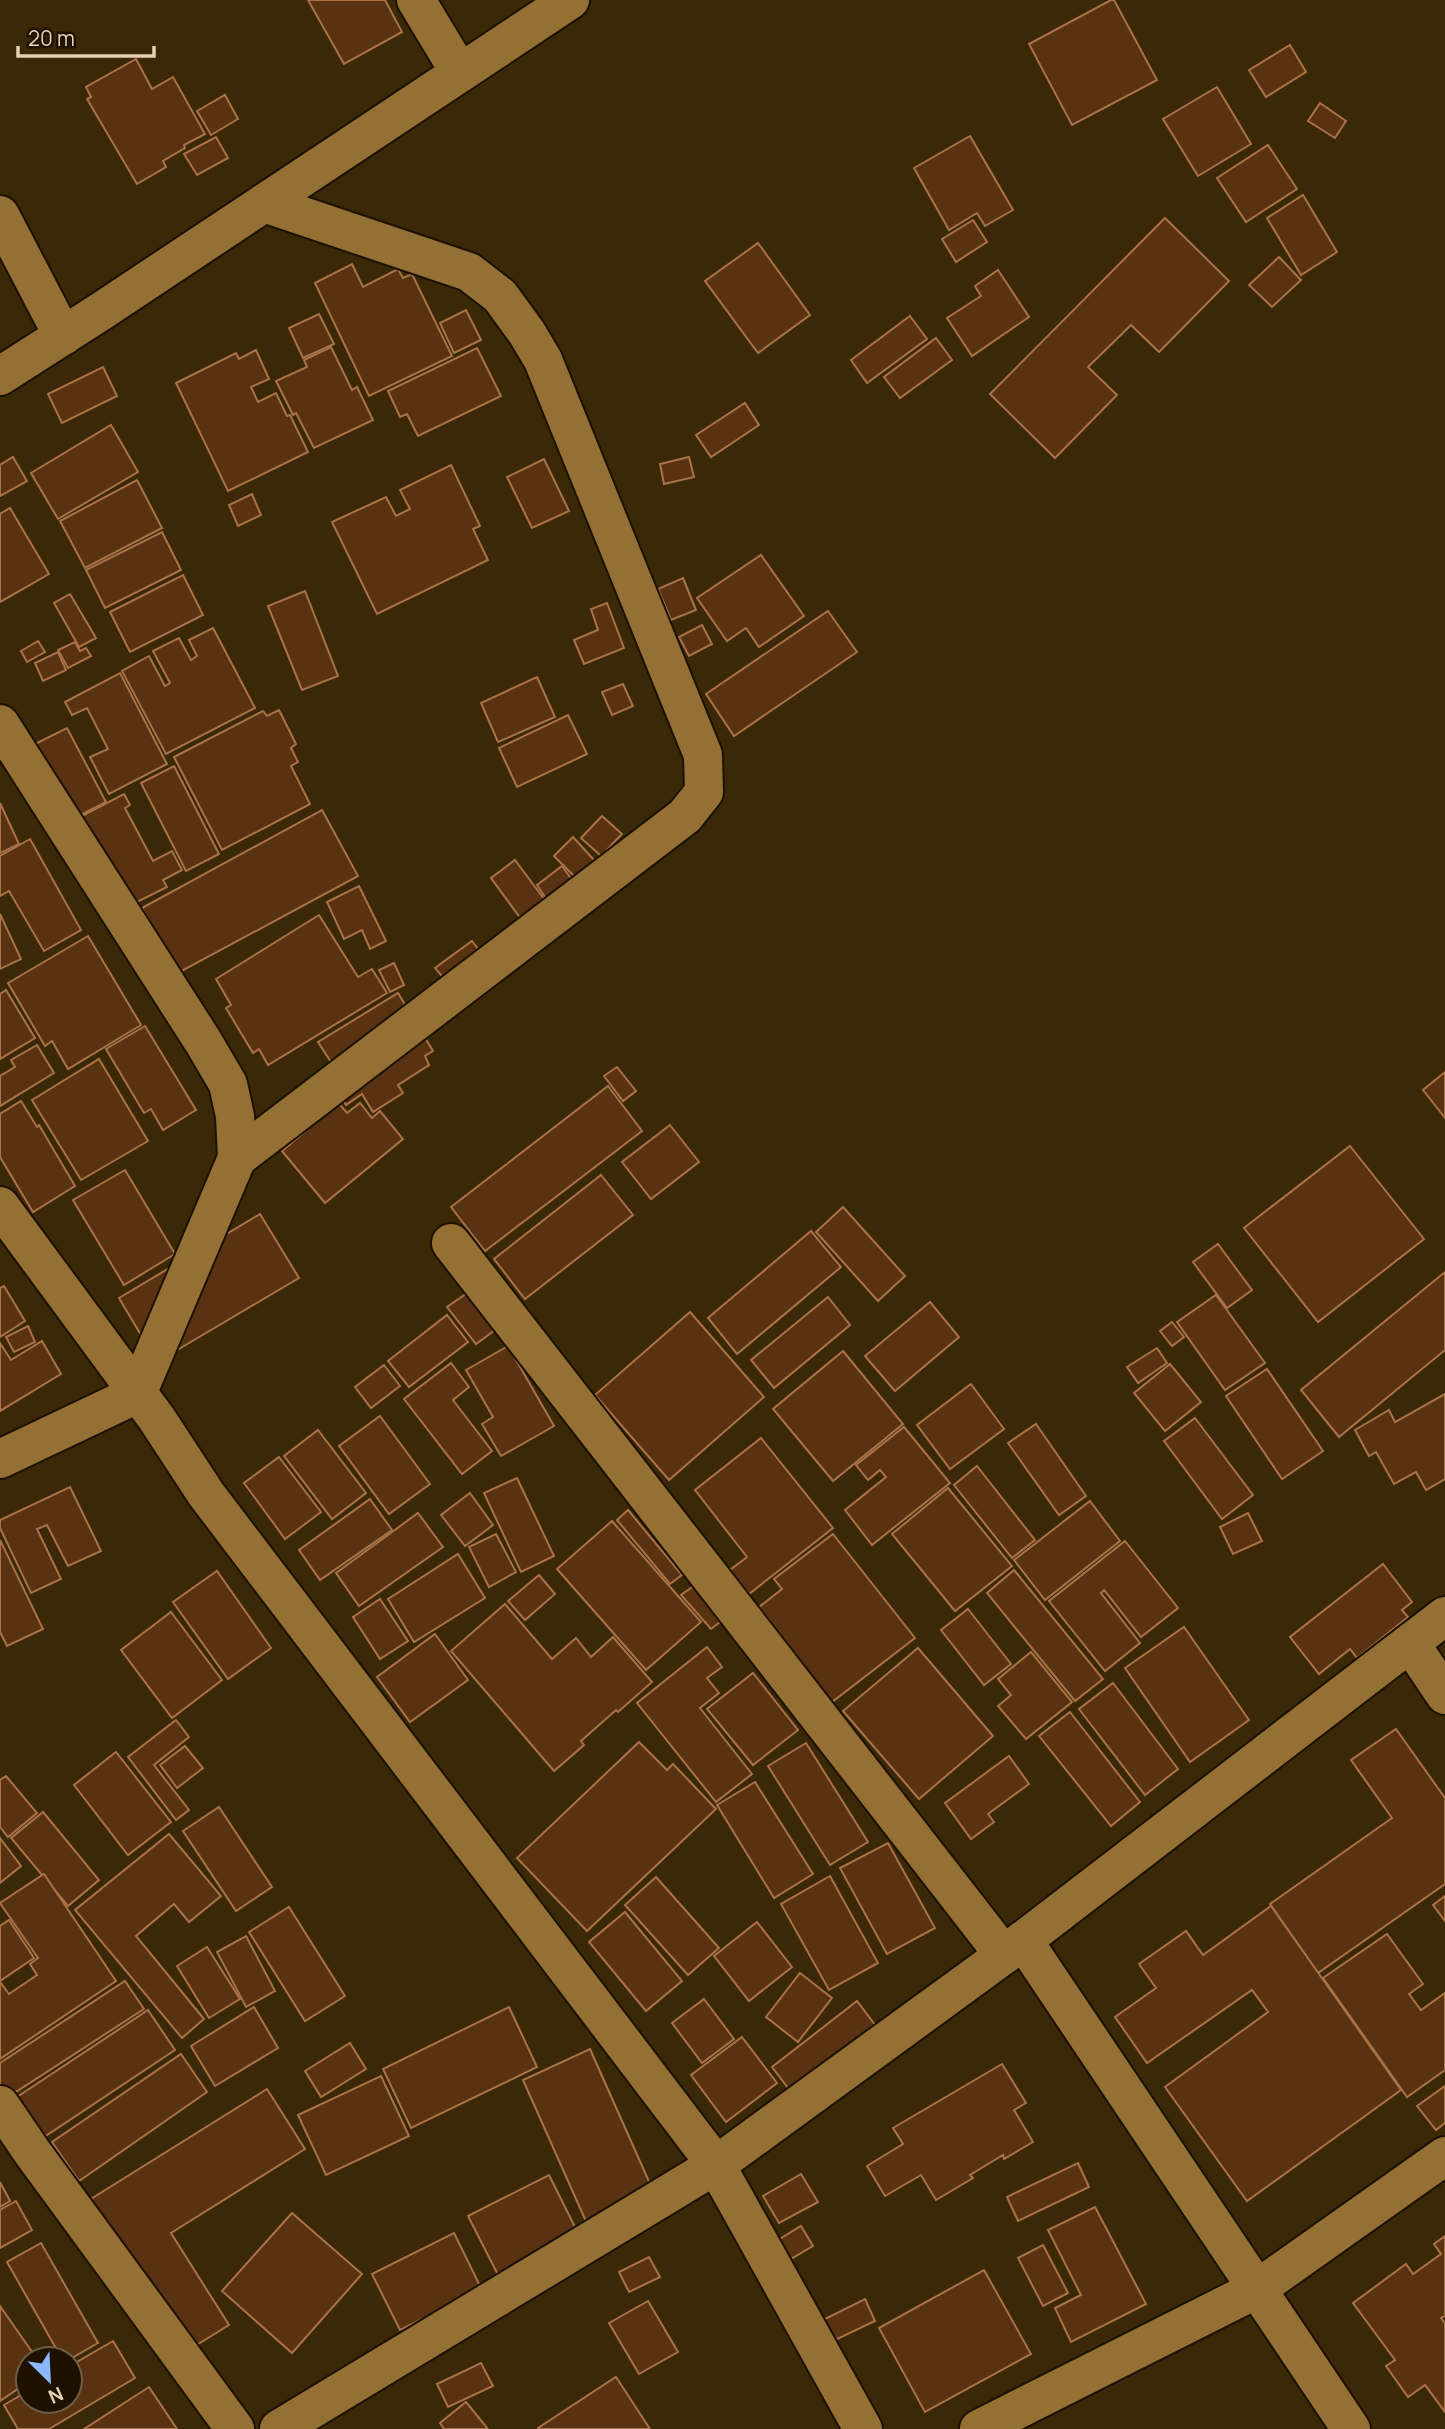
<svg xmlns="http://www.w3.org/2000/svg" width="1445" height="2429" viewBox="0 0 1445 2429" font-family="Manrope,sans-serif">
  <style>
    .building { fill: #593211; stroke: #a97248; stroke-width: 2 }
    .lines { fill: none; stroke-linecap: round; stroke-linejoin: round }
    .minor-casing { stroke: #1d1202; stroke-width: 42 }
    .minor { stroke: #947034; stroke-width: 38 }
  </style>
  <rect width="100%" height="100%" fill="#3a2806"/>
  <g class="building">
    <polygon points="308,0 385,0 402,32 344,64"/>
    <polygon points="1111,0 1114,0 1157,80 1072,125 1029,44"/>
    <polygon points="1290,45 1306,72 1266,97 1249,70"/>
    <polygon points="136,59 152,89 173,77 205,134 184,145 185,148 163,161 166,167 137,184 87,99 91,97 86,87"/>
    <polygon points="1217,87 1251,144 1198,176 1163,119"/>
    <polygon points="225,95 238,119 211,135 197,111"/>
    <polygon points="1320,103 1346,121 1335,138 1308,121"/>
    <polygon points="970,136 1013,210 985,226 977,213 949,230 914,168"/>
    <polygon points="216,137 228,158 197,175 184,154"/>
    <polygon points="1268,145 1297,189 1246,222 1217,178"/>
    <polygon points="1303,195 1337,252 1301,275 1267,218"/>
    <polygon points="1165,218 1229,281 1159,352 1131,325 1088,367 1117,395 1055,458 990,394"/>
    <polygon points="973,220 987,242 956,262 942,239"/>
    <polygon points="758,243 810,315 758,353 705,281"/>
    <polygon points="1279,257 1301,280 1272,307 1249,285"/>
    <polygon points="352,264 363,287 398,269 403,278 412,274 452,356 369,396 315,283"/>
    <polygon points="998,270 1029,317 972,356 947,318 981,296 975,286"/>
    <polygon points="466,310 481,340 454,353 440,323"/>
    <polygon points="319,314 334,344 303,358 289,328"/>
    <polygon points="910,316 927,339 867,383 851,360"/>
    <polygon points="936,338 952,360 900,398 884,377"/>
    <polygon points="331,347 352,390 357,387 373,420 314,448 296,413 293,415 276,381 307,367 304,360"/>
    <polygon points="477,348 501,396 418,436 407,414 400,417 388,391"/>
    <polygon points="256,350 269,379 251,387 258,402 276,393 287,416 290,415 308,452 228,491 176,383 236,353 239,359"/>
    <polygon points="103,367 117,396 62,423 48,394"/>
    <polygon points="745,403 759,425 711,457 696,435"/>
    <polygon points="111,425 138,472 58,519 31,473"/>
    <polygon points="13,457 27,481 0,496 0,465"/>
    <polygon points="689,457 694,477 664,484 660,464"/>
    <polygon points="544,459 569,511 532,528 507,477"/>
    <polygon points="451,465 480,526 473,529 488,560 377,614 332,522 386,497 396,516 410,509 400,490"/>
    <polygon points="137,480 162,528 85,568 60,521"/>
    <polygon points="252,494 261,515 238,526 229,505"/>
    <polygon points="10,508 49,574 0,602 0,514"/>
    <polygon points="162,532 181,570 105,608 86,570"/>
    <polygon points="761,555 804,616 759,647 746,628 727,641 697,598"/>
    <polygon points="183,575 203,615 130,652 110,612"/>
    <polygon points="683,578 696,610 671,620 658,589"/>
    <polygon points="305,591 338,676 302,690 268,606"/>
    <polygon points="70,594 96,638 79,647 54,603"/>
    <polygon points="607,603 624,648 584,664 574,640 598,630 591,609"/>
    <polygon points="828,611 857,652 734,736 706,694"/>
    <polygon points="702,625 712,644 689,656 679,637"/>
    <polygon points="213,628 255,708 166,754 122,671 149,656 165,686 170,683 153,651 179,638 191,660 197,656 189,640"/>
    <polygon points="38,641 45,652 27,662 21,651"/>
    <polygon points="75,642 80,651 86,648 91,656 68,668 58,650"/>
    <polygon points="58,652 66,670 43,681 35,663"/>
    <polygon points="120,673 167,764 109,794 90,757 108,749 87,708 72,715 65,702"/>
    <polygon points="537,677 555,717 498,742 481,703"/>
    <polygon points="623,684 633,706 612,715 602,692"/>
    <polygon points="279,710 296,744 291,748 298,762 291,766 310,804 222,850 174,757 263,711 267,716"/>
    <polygon points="568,715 587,754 517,787 499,748"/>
    <polygon points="67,728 106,802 73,819 35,744"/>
    <polygon points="174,766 219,854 186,871 141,783"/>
    <polygon points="124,794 130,805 125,808 153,861 172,851 182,870 163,880 167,887 125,908 78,818"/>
    <polygon points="0,803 19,844 0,853"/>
    <polygon points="322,810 358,876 178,973 142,908"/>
    <polygon points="602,816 622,834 601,856 581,838"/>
    <polygon points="573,837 594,860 576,878 554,856"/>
    <polygon points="30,839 81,930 44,951 9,891 0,896 0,856"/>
    <polygon points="515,860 550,907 526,926 491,878"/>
    <polygon points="562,866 575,884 549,903 537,885"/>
    <polygon points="359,886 386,941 370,949 362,930 344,939 327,902"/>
    <polygon points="0,914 21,959 0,969"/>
    <polygon points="319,915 358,977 372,969 387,993 268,1065 259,1049 253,1053 226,1008 231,1005 216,979"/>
    <polygon points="88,936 141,1025 68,1069 52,1041 45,1046 8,983"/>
    <polygon points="472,941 493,968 445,980 435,968"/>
    <polygon points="394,963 404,985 390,992 379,970"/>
    <polygon points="6,990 35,1038 0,1059 0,994"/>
    <polygon points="398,993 433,1051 425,1056 429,1065 398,1085 403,1093 373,1112 362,1094 346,1105 330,1078 338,1073 318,1042"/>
    <polygon points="145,1026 196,1110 163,1130 151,1109 144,1113 106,1049"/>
    <polygon points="37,1045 54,1073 0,1106 0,1076 15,1067 11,1060"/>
    <polygon points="99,1059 148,1141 81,1180 32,1100"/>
    <polygon points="617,1067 636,1091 623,1101 604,1076"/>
    <polygon points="1445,1072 1445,1118 1423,1090"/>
    <polygon points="608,1086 642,1131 485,1251 451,1207"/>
    <polygon points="328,1091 347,1113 360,1103 372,1118 380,1111 403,1139 325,1203 282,1151 308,1129 296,1116"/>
    <polygon points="21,1101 37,1127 39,1125 75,1186 33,1212 0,1157 0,1114"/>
    <polygon points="670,1125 699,1162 651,1199 622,1162"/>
    <polygon points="1350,1146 1424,1239 1318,1322 1244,1228"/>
    <polygon points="125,1170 175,1254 124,1285 73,1200"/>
    <polygon points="601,1175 633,1215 525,1299 494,1259"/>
    <polygon points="843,1207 905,1276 878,1301 816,1232"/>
    <polygon points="260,1214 299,1278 157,1362 119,1298"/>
    <polygon points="811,1231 841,1267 737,1354 708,1318"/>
    <polygon points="1218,1244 1252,1290 1227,1308 1193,1262"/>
    <polygon points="1445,1272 1445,1350 1339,1437 1301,1390"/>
    <polygon points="4,1286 25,1321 0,1337 0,1288"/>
    <polygon points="467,1293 495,1330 476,1344 447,1307"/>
    <polygon points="1216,1295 1265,1363 1225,1390 1177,1322"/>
    <polygon points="828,1297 850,1325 774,1388 751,1360"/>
    <polygon points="930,1302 959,1337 895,1391 865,1356"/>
    <polygon points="690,1312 764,1397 669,1480 595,1395"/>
    <polygon points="447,1315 468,1342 409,1387 388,1361"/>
    <polygon points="1172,1322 1184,1337 1172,1346 1160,1331"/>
    <polygon points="28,1326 35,1342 14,1352 6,1337"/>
    <polygon points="42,1341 61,1374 0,1411 0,1343 11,1360"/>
    <polygon points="508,1346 554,1426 501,1456 482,1424 493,1417 466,1370"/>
    <polygon points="1157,1348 1167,1363 1138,1383 1127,1367"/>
    <polygon points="843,1351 903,1424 833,1481 773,1409"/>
    <polygon points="451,1363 469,1387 453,1400 492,1451 462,1474 404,1399"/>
    <polygon points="1170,1364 1201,1402 1165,1431 1134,1393"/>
    <polygon points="384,1365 400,1386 371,1408 355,1387"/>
    <polygon points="1267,1369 1323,1451 1282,1479 1226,1396"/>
    <polygon points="971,1384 1004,1429 950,1469 917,1425"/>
    <polygon points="1445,1394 1445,1479 1426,1490 1416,1472 1394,1484 1376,1452 1369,1456 1355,1430 1389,1410 1395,1422"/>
    <polygon points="380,1416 430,1484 389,1514 339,1446"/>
    <polygon points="1195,1418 1253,1495 1222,1519 1164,1441"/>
    <polygon points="1036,1424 1086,1496 1059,1515 1008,1443"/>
    <polygon points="904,1427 950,1483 872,1545 845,1510 886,1477 880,1470 868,1480 856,1465"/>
    <polygon points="318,1430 366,1493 332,1519 284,1456"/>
    <polygon points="761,1438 833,1528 749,1594 730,1570 747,1557 695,1490"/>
    <polygon points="279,1457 321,1512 285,1539 244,1483"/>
    <polygon points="977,1466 1035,1540 1012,1558 954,1485"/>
    <polygon points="517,1478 554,1556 521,1572 484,1493"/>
    <polygon points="70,1487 101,1551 68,1566 47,1525 37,1529 61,1579 31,1593 0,1528 0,1520"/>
    <polygon points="948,1488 1012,1566 955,1611 892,1534"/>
    <polygon points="470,1493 493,1525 465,1546 441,1515"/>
    <polygon points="370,1499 392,1530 320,1580 299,1550"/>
    <polygon points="1090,1501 1120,1541 1045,1600 1014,1560"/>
    <polygon points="628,1510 682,1575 670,1584 617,1520"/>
    <polygon points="418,1513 443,1547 359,1606 336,1573"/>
    <polygon points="1248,1513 1262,1541 1233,1554 1220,1527"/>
    <polygon points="612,1521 701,1622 646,1670 557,1569"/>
    <polygon points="496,1534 516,1572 489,1587 469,1547"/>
    <polygon points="833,1534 915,1638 832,1702 759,1607 782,1589 774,1579"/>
    <polygon points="0,1540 43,1629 7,1646 0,1632"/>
    <polygon points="1125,1541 1178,1608 1141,1637 1104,1590 1101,1593 1140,1643 1105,1671 1049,1601"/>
    <polygon points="458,1554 485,1598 414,1642 388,1599"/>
    <polygon points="1383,1564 1412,1602 1402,1610 1408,1617 1357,1658 1350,1649 1319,1674 1290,1637"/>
    <polygon points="1014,1570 1103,1679 1075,1701 987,1593"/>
    <polygon points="217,1571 271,1648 228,1679 173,1602"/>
    <polygon points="539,1575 555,1594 525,1620 508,1601"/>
    <polygon points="695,1585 724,1619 711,1629 681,1595"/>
    <polygon points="380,1599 408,1641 380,1659 353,1617"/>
    <polygon points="505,1604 552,1659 576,1638 591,1657 613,1637 652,1682 618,1712 616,1710 581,1741 584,1745 554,1771 451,1651"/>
    <polygon points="968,1609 1011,1664 984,1685 941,1630"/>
    <polygon points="171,1612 222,1680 172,1718 121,1650"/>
    <polygon points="1184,1627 1249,1720 1190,1762 1125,1668"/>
    <polygon points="435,1634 468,1680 410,1722 377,1677"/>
    <polygon points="707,1647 722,1667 707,1678 719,1693 700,1708 752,1774 716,1802 637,1703"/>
    <polygon points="918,1648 993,1736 919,1799 843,1711"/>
    <polygon points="1031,1652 1072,1702 1026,1739 998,1706 1011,1695 998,1679"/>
    <polygon points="753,1673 798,1730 753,1765 707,1709"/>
    <polygon points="1113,1683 1178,1769 1145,1795 1079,1709"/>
    <polygon points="1070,1712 1140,1802 1111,1826 1039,1736"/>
    <polygon points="176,1720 189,1737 154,1765 189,1810 176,1820 128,1757"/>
    <polygon points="1396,1729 1445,1798 1445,1884 1318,1973 1270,1904 1392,1818 1351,1760"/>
    <polygon points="639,1742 667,1770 673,1764 716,1809 587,1931 517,1858"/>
    <polygon points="806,1743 868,1842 830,1865 768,1766"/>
    <polygon points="185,1746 203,1768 177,1788 160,1765"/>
    <polygon points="116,1752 171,1822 128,1855 74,1785"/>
    <polygon points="1009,1756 1029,1784 988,1814 994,1822 971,1839 945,1803"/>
    <polygon points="6,1776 37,1813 8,1837 0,1827 0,1780"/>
    <polygon points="755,1782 813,1874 774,1898 717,1805"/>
    <polygon points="219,1807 272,1887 236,1911 183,1831"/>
    <polygon points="43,1812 99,1880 68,1906 11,1838"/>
    <polygon points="169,1834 221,1896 189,1922 174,1904 136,1936 204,2019 182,2038 75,1910"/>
    <polygon points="0,1838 21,1866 0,1883"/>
    <polygon points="888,1843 935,1928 887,1954 840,1868"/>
    <polygon points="44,1874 116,1981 0,2059 0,1982 9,1994 37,1975 30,1964 38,1958 0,1903"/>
    <polygon points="830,1876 878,1963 829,1990 781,1904"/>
    <polygon points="656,1877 719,1948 688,1975 625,1905"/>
    <polygon points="1445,1896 1445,1921 1433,1905"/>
    <polygon points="1271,1906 1401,2090 1247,2201 1165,2087 1268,2012 1252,1990 1147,2063 1115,2017 1156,1988 1139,1964 1186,1931 1203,1955"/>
    <polygon points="289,1907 345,1996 305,2021 249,1932"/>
    <polygon points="625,1912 682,1981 646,2011 589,1942"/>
    <polygon points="9,1920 34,1958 0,1981 0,1926"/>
    <polygon points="757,1922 792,1967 749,2001 714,1956"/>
    <polygon points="1387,1934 1423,1984 1409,1994 1421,2010 1445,1993 1445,2070 1407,2097 1323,1978"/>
    <polygon points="246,1936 275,1991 246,2007 217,1952"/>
    <polygon points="207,1947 240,1999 209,2018 177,1966"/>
    <polygon points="800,1973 832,1998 798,2042 766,2017"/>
    <polygon points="125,1981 144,2009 8,2097 0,2084 0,2063"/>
    <polygon points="704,1999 734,2039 702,2063 672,2023"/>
    <polygon points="857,2001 879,2030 795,2097 772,2067"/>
    <polygon points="254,2007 278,2048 215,2086 191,2046"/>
    <polygon points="509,2007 537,2067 411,2128 383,2069"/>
    <polygon points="148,2010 175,2050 41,2139 14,2099"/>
    <polygon points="742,2037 777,2083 726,2122 691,2075"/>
    <polygon points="350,2043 366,2069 321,2097 305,2071"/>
    <polygon points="590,2049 655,2195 588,2226 523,2080"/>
    <polygon points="181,2054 207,2092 79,2181 52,2142"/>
    <polygon points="1002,2064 1026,2103 1014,2110 1033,2142 1004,2159 1003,2155 970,2175 973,2178 936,2200 921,2175 885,2196 867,2166 903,2144 893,2128"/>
    <polygon points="381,2076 409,2136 326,2175 298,2115"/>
    <polygon points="1445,2086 1445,2123 1436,2130 1417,2106"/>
    <polygon points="267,2089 305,2149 171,2233 229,2325 182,2354 86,2202"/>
    <polygon points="1078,2163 1089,2187 1018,2221 1007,2197"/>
    <polygon points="801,2174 818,2202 779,2223 763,2196"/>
    <polygon points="549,2175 579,2235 498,2275 468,2216"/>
    <polygon points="0,2182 10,2201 0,2207"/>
    <polygon points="16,2201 32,2230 0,2248 0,2210"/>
    <polygon points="1095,2207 1146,2304 1071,2342 1055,2308 1081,2295 1048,2230"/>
    <polygon points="292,2213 362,2274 292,2353 222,2291"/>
    <polygon points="801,2226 813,2246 789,2260 778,2240"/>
    <polygon points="454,2233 482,2290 400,2330 372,2274"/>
    <polygon points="1445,2236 1445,2316 1441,2318 1445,2323 1445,2412 1425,2385 1408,2397 1386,2366 1395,2360 1353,2303 1406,2264 1413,2274 1441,2254 1434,2244"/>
    <polygon points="41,2243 98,2343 70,2359 62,2359 7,2262"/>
    <polygon points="1043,2245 1068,2293 1043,2306 1018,2258"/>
    <polygon points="649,2257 660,2277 629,2292 619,2272"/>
    <polygon points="984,2270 1031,2354 925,2412 879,2328"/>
    <polygon points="865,2299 875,2321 833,2341 823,2320"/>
    <polygon points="648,2301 678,2352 639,2374 609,2323"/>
    <polygon points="0,2306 37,2359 28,2359 28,2382 0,2401"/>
    <polygon points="113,2341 135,2378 49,2429 18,2429 4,2405 28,2391 28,2401 70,2401 70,2366"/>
    <polygon points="481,2363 493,2386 448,2407 437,2384"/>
    <polygon points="616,2377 650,2429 538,2429 538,2428"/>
    <polygon points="149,2387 177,2429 84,2429"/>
    <polygon points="466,2402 488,2429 444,2429 440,2423"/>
  </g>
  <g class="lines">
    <g class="minor-casing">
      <g id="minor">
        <polyline points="416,0 460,73"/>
        <polyline points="0,215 63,336"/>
        <polyline points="0,376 100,312 570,0"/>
        <polyline points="0,724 204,1043 228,1084 235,1116 237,1158 137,1394 0,1459"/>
        <polyline points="237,1158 685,816 704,792 703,755 543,360 527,333 500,296 469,272 264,203"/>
        <polyline points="0,1206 157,1419 206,1494 716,2165 863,2429"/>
        <polyline points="451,1243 1004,1955"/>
        <polyline points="1410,1643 1445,1695"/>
        <polyline points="1023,1940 1351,2429"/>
        <polyline points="0,2105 32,2152 235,2429"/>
        <polyline points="279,2429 716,2165 1004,1955 1445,1616"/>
        <polyline points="979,2429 1257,2289 1445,2156"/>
      </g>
    </g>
    <use href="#minor" class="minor"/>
  </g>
  <g transform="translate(49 2380) rotate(156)"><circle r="33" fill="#1f1100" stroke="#6e5e48" stroke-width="2"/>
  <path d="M0-5L12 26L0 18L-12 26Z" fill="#8cb9fc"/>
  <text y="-10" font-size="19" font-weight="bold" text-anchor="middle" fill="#e5d1b4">N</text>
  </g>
  <path d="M18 46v10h136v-10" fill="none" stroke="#e5d1b4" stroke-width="3.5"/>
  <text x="28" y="46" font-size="21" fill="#e5d1b4" stroke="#1f1100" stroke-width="5" paint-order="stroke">20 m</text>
</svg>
